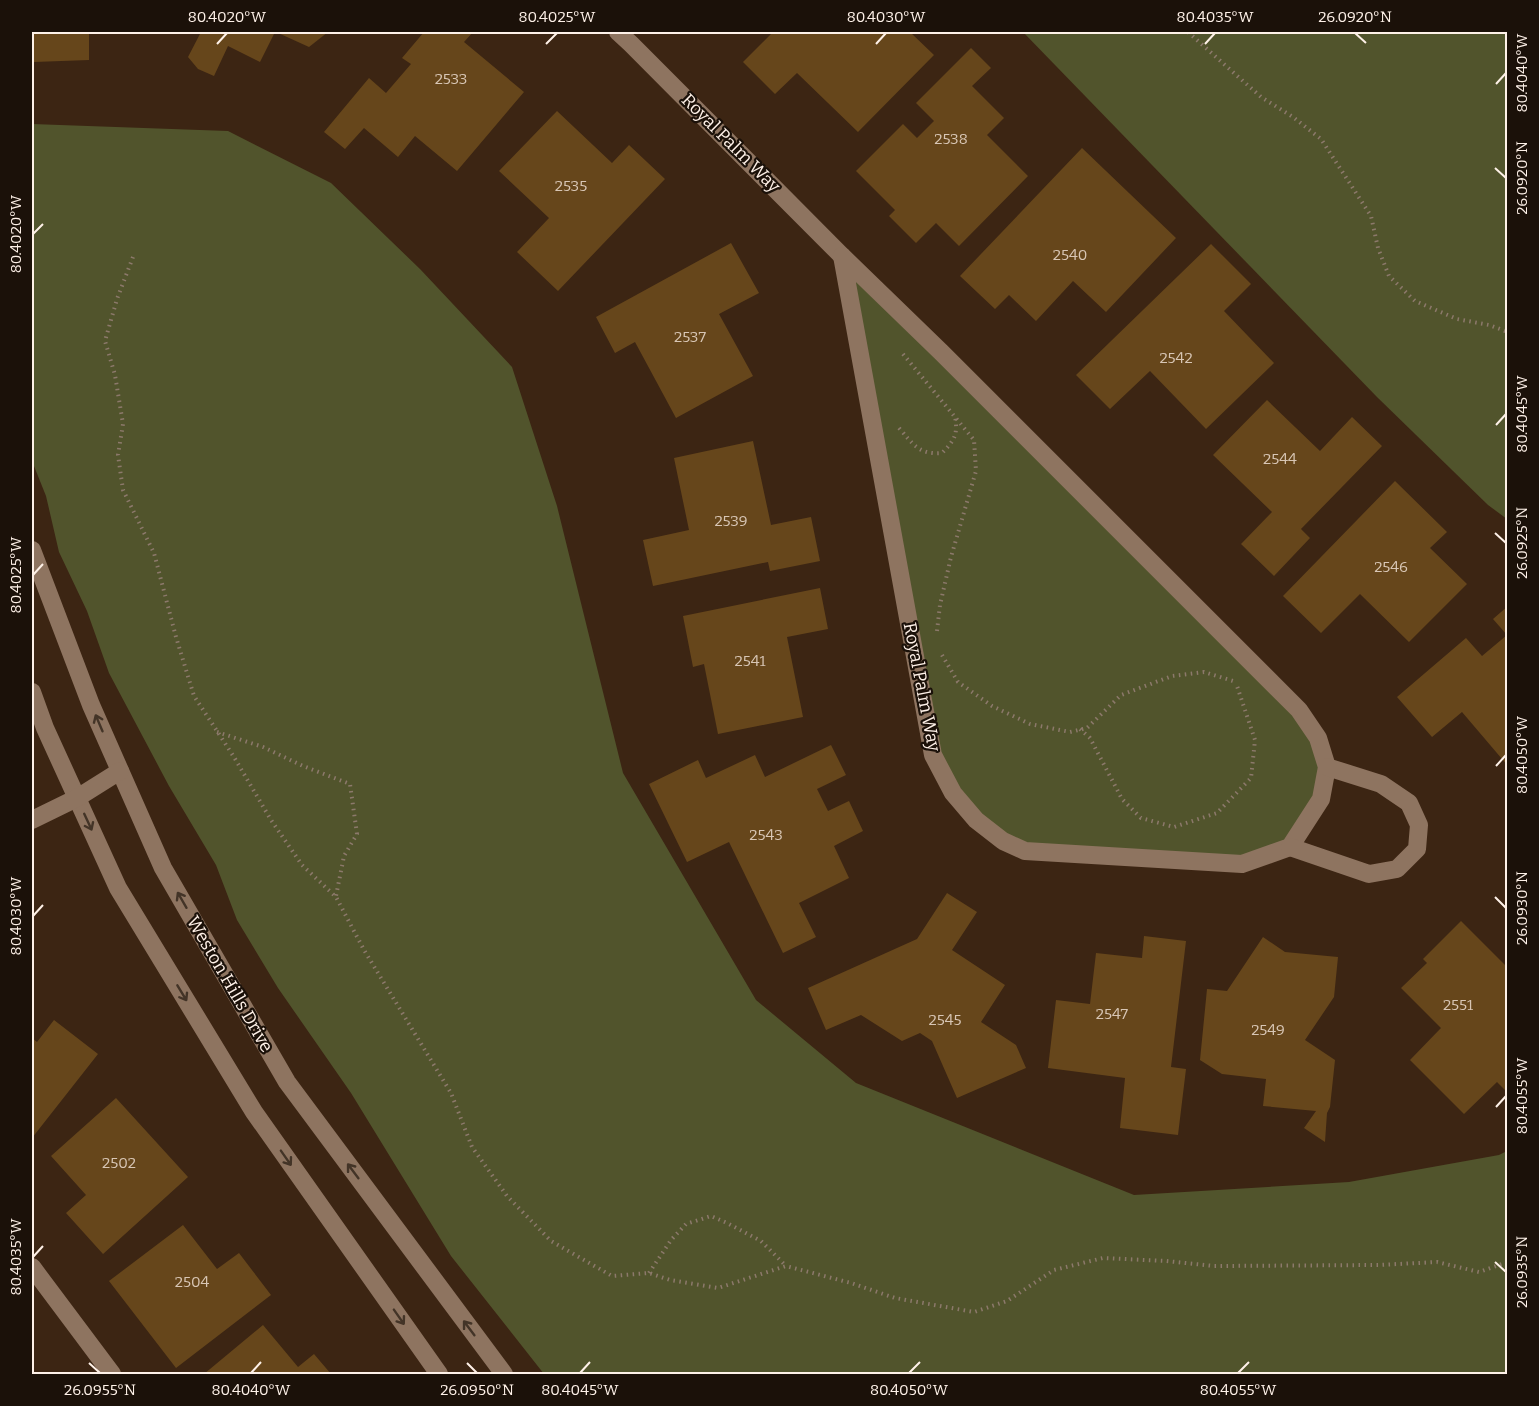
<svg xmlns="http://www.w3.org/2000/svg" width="1539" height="1406" viewBox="0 0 1539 1406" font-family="Bitter,serif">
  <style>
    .green { fill: #51542c }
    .building { fill: #66461b }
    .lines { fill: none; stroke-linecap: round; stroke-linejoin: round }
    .path { stroke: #8c796b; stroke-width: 4; stroke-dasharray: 1.5 4.5; stroke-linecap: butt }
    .street { stroke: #8e7460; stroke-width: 18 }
    .oneway { stroke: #433427 }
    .ticks { fill: none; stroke: #fef1e8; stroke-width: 2 }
    .labels { text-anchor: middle; stroke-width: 4.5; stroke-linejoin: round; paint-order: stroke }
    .number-label { font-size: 15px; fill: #d8c6b5 }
    .street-label { font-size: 18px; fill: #fef1e8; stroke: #1b1109 }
    .neatline { fill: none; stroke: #fef1e8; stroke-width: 2 }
    .ticks-label { font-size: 15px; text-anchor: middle; fill: #fef1e8 }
  </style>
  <rect width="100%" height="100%" fill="#3c2513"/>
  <g class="green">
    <polygon points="1023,32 1507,32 1507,519 1488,505 1377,397"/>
    <polygon points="32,124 228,131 331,183 420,269 512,367 557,506 623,773 756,1000 856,1083 1134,1195 1349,1182 1499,1155 1507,1151 1507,1374 544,1374 451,1256 351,1093 278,988 237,920 216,865 169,786 109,673 87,611 59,552 46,496 32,461"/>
    <polygon points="842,256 1299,710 1327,767 1290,847 1242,864 1003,841 933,755"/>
  </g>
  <g class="building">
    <polygon points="32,32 89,32 89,60 34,62"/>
    <polygon points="201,32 275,32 260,62 228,46 214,76 198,69 188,57"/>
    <polygon points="276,32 328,32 309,47"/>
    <polygon points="424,32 473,32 464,42 524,92 457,171 415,136 398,157 364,128 345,149 324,132 369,78 386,93 411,64 402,58"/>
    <polygon points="773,32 910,32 934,55 858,132 797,73 775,94 743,62"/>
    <polygon points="971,48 991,68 972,86 1004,118 987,135 1028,176 959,246 936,223 916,243 889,216 895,210 856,171 903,124 917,138 934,121 916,103"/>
    <polygon points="557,111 612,163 629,145 665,179 558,291 517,252 549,218 499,171"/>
    <polygon points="1082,148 1176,238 1106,312 1073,281 1036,321 1009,295 995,309 960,276"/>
    <polygon points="731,243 759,293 719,314 753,376 676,418 635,342 615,353 596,317"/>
    <polygon points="1211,244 1251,284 1224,311 1274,363 1206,429 1150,371 1110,409 1076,375"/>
    <polygon points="1267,400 1320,451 1352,417 1382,446 1301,529 1310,538 1274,576 1241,544 1272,512 1213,455"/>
    <polygon points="753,441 771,525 811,517 820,561 770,571 768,562 653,586 643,540 689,530 674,458"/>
    <polygon points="1395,481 1447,532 1430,548 1467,584 1409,642 1360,594 1321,633 1283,596"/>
    <polygon points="820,588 828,629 787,637 803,717 718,734 704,664 693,667 683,616"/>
    <polygon points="1508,606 1508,766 1462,712 1432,737 1397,697 1466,638 1482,656 1507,635 1493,619"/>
    <polygon points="831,745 846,775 817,789 828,811 849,801 863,831 834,846 849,878 799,903 816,937 783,953 729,842 687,862 649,784 698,760 706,778 755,755 765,777"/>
    <polygon points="947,893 977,912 952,950 1005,985 981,1022 1016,1045 1026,1068 957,1098 932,1041 920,1033 902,1041 861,1015 826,1030 808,988 917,939"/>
    <polygon points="1461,921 1508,968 1508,1093 1497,1082 1464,1114 1410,1060 1441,1028 1401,988 1427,963 1423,959"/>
    <polygon points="1144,936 1186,941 1171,1067 1186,1069 1178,1135 1120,1128 1125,1078 1048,1068 1056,1000 1090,1004 1096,953 1142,958"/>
    <polygon points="1263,937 1285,952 1338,957 1334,997 1305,1040 1335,1060 1330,1107 1327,1113 1325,1142 1304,1128 1316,1111 1263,1106 1266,1079 1222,1074 1200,1060 1207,989 1227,991"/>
    <polygon points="54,1020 98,1054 32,1138 32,1038 37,1042"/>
    <polygon points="116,1098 188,1177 103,1254 66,1213 86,1195 51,1156"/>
    <polygon points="183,1225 217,1269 239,1253 271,1295 176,1368 109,1281"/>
    <polygon points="263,1325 298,1367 314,1354 331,1374 204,1374"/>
  </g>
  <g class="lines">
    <g class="path">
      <polyline points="1188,32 1261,97 1293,117 1321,139 1371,216 1378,248 1389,276 1415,301 1457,319 1489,325 1508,332"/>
      <polyline points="133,257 117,299 105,341 115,375 123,424 118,455 123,490 154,553 176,637 194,696 234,757 271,820 302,865 336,897 364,950 451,1093 472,1147 507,1196 551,1241 612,1276 649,1273 670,1280 718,1288 786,1266 851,1283 895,1298 974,1312 1007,1301 1054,1270 1103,1258 1166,1261 1214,1266 1379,1265 1437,1262 1479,1272 1508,1262"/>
      <polyline points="903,354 974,440 976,471 951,557 940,605 937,631"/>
      <path d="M899,428c14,16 20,27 43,25 13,-13 16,-19 13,-37"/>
      <polyline points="942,655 958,682 992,706 1030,724 1070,732 1087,728 1121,695 1172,676 1204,672 1233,681"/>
      <polyline points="1080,729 1090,738 1122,799 1141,818 1174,827 1217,813 1251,778 1255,740 1237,686"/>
      <polyline points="217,732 263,747 303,766 350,784 357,834 344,856 336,896"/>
      <polyline points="649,1273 671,1240 686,1224 711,1216 727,1223 761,1241 786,1266"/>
    </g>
    <g class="street">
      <polyline points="618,32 631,44 842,256"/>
      <polygon points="842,256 941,352 1299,710 1318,738 1327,767 1321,799 1290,847 1242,864 1025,851 1003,841 976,820 953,793 933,755"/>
      <polyline points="32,550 91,705 163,868 287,1082 504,1374"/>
      <polyline points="32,692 45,728 118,888 254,1112 439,1374"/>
      <polyline points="32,820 77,798 120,771"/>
      <polyline points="1290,847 1369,874 1397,869 1417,849 1419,825 1409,803 1381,784 1327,767"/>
      <polyline points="32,1267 112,1374"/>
    </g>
  </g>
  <defs><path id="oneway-shaft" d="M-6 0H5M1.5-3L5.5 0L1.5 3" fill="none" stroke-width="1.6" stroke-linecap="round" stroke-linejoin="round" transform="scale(1.5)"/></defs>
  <g class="oneway">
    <use href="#oneway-shaft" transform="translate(99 723) rotate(-113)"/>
    <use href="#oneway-shaft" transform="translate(88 822) rotate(65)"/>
    <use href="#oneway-shaft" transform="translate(182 900) rotate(-120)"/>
    <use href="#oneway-shaft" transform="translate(182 993) rotate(59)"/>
    <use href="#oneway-shaft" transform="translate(286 1158) rotate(55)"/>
    <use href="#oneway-shaft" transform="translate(353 1171) rotate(-127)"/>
    <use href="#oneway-shaft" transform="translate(399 1317) rotate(55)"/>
    <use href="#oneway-shaft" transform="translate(469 1328) rotate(-127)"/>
  </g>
  <path class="ticks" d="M1355,33l11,10M217,44l10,-11M546,44l11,-11M876,44l10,-11M1205,44l10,-11M1496,84l10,-11M1495,168l11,10M33,234l10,-10M1496,425l10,-11M1495,533l11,10M33,575l10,-11M1496,766l10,-11M1495,897l11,11M33,916l10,-11M1496,1107l10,-11M33,1257l10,-11M1495,1262l11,10M89,1363l11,10M467,1363l10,10M251,1373l10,-11M580,1373l10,-11M909,1373l11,-11M1238,1373l11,-11"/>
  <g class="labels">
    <g class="number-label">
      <text x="451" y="84">2533</text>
      <text x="951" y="144">2538</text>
      <text x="571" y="191">2535</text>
      <text x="1070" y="260">2540</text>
      <text x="690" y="342">2537</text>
      <text x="1176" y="363">2542</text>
      <text x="1280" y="464">2544</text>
      <text x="731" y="526">2539</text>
      <text x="1391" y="572">2546</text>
      <text x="750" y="666">2541</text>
      <text x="766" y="840">2543</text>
      <text x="1458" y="1010">2551</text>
      <text x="1112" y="1019">2547</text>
      <text x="945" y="1025">2545</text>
      <text x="1268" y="1035">2549</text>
      <text x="119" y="1168">2502</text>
      <text x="192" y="1287">2504</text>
    </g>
    <g class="street-label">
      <text transform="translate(731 143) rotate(45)" y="6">Royal Palm Way</text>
      <text transform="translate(922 687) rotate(79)" y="6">Royal Palm Way</text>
      <text transform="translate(230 984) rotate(60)" y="6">Weston Hills Drive</text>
    </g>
  </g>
  <rect width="1539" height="1406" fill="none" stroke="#1b1109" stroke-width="66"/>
  <rect x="33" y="33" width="1473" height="1340" class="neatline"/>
  <g class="ticks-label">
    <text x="227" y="22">80.4020°W</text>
    <text x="557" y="22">80.4025°W</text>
    <text x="886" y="22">80.4030°W</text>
    <text x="1215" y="22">80.4035°W</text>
    <text x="1355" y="22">26.0920°N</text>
    <text transform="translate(1522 73) rotate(-90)" y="5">80.4040°W</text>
    <text transform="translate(1522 178) rotate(-90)" y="5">26.0920°N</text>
    <text transform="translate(16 234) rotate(-90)" y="5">80.4020°W</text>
    <text transform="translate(1522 414) rotate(-90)" y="5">80.4045°W</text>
    <text transform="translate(1522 543) rotate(-90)" y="5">26.0925°N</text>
    <text transform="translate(16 575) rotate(-90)" y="5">80.4025°W</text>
    <text transform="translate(1522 755) rotate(-90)" y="5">80.4050°W</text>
    <text transform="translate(1522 908) rotate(-90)" y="5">26.0930°N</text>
    <text transform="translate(16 916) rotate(-90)" y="5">80.4030°W</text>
    <text transform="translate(1522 1096) rotate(-90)" y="5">80.4055°W</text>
    <text transform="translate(16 1257) rotate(-90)" y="5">80.4035°W</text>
    <text transform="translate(1522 1272) rotate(-90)" y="5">26.0935°N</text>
    <text x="100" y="1395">26.0955°N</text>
    <text x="251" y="1395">80.4040°W</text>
    <text x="477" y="1395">26.0950°N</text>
    <text x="580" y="1395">80.4045°W</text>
    <text x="909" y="1395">80.4050°W</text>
    <text x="1238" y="1395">80.4055°W</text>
  </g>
</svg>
